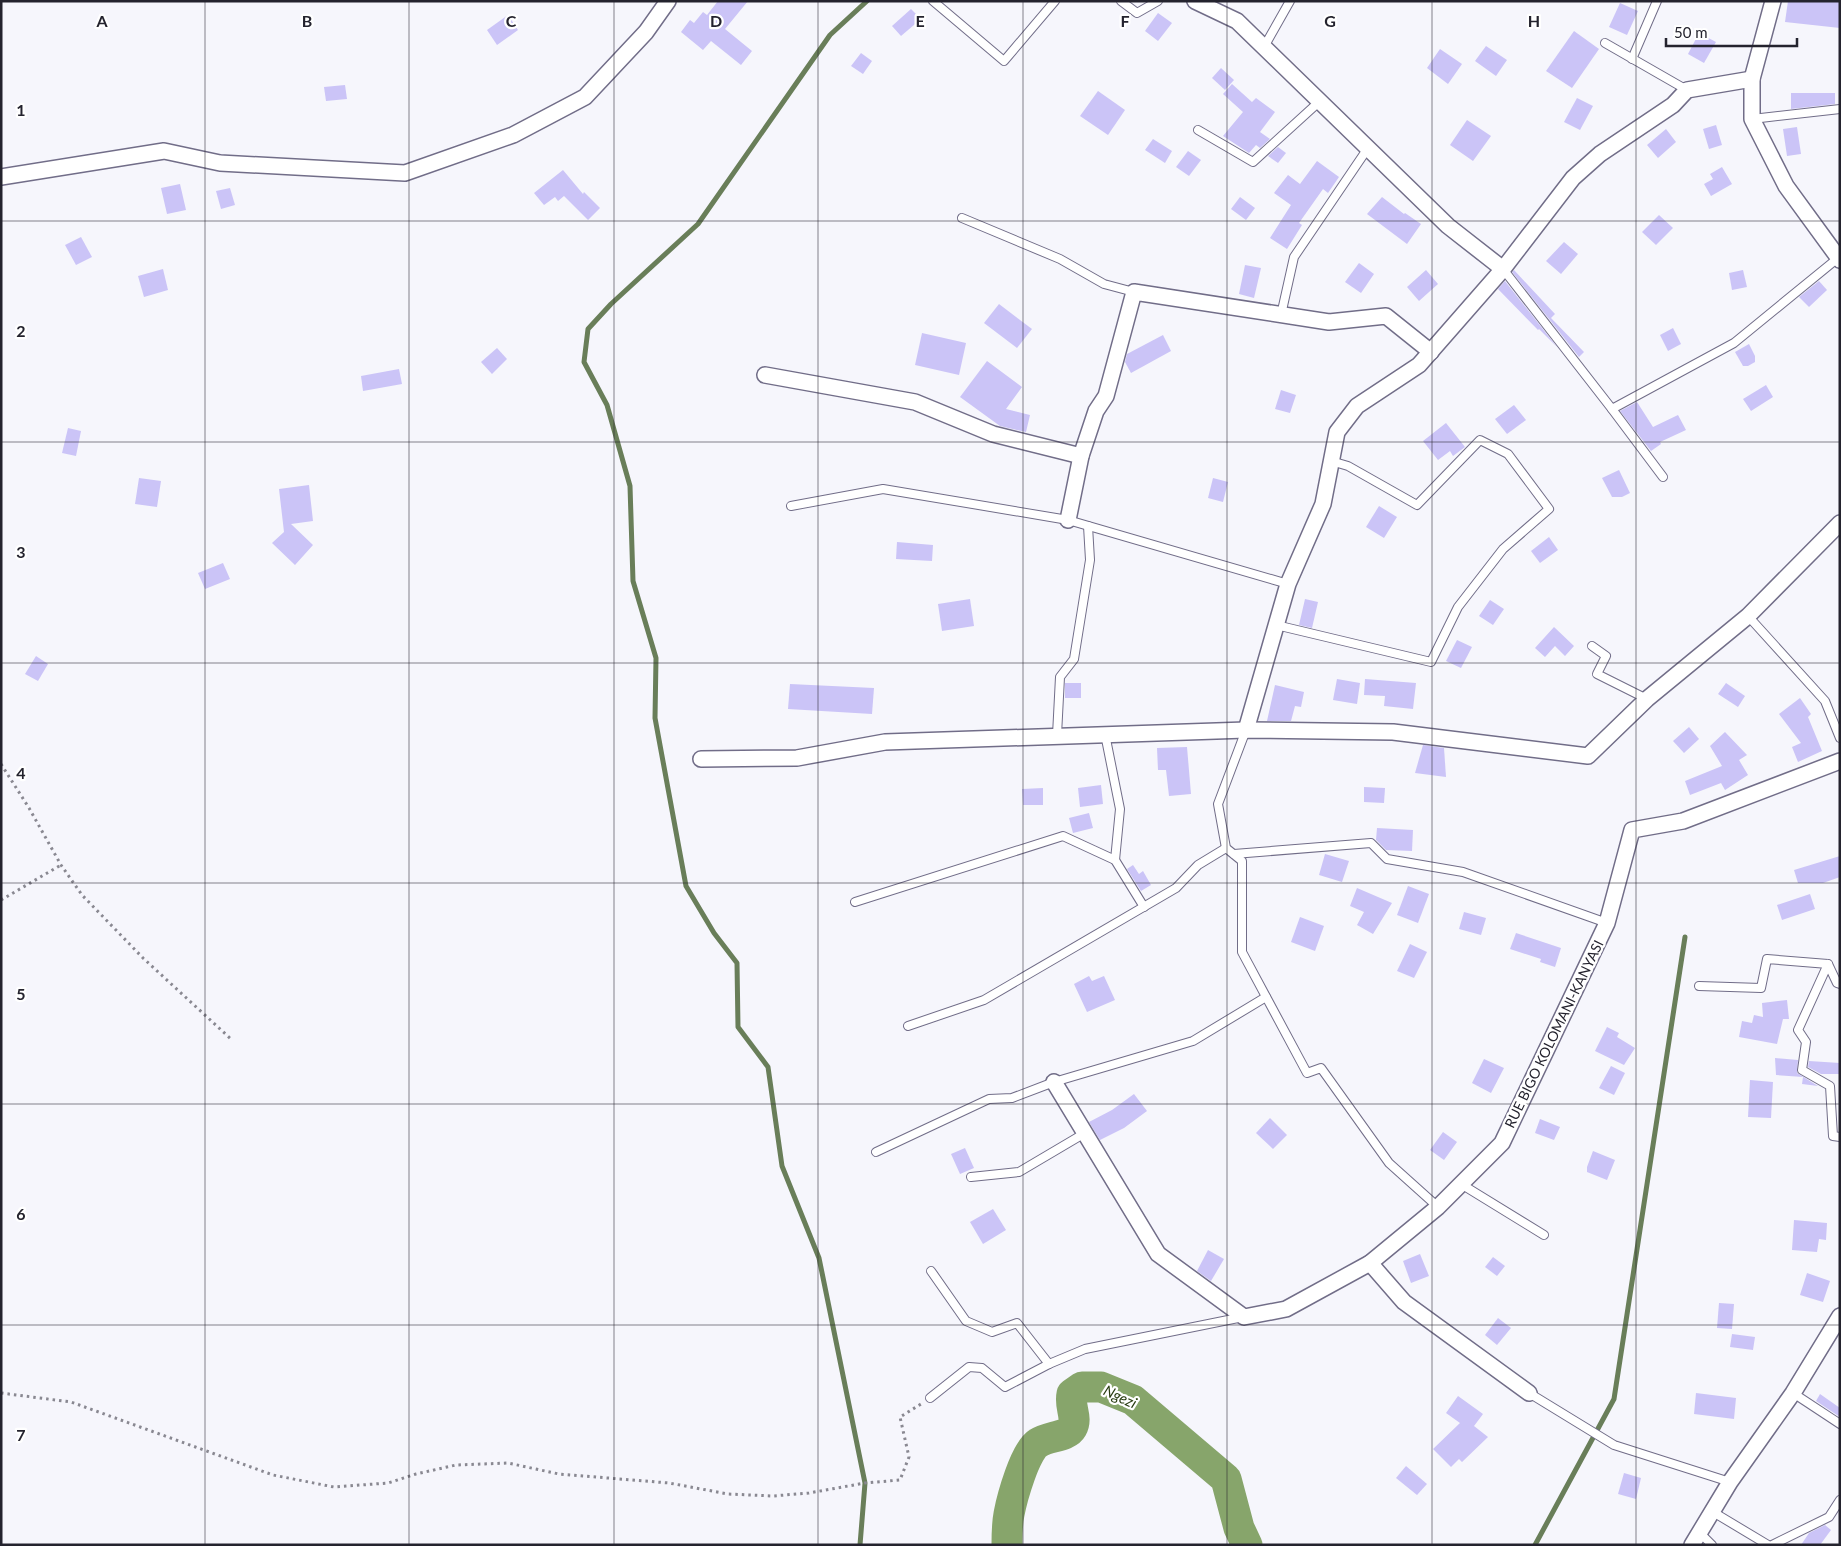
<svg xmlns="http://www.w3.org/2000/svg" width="1841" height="1546" viewBox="0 0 1841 1546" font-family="Lato,sans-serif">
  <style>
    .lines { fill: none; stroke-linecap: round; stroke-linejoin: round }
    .stream { stroke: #697e59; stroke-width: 5 }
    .river { stroke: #87a56b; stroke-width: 31 }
    .building { fill: #cbc4f7 }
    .lane-casing { stroke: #716d88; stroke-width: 10 }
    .street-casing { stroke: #716d88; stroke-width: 18 }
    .path { stroke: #898891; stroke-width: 3; stroke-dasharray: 2.5 4; stroke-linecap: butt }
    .lane { stroke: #fff; stroke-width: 8 }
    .street { stroke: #fff; stroke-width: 15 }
    .grid { fill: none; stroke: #24232e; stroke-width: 1; stroke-opacity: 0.55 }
    .labels { text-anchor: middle; stroke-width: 4.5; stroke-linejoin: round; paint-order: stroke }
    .street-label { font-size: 14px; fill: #24232e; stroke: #fff }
    .water-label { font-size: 15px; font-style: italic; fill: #283c11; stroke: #fff }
    .grid-label { font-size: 16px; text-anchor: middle; font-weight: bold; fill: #24232e; stroke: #fff; stroke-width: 4.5; stroke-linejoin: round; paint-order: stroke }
  </style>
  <rect width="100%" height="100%" fill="#f6f6fc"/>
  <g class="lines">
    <g class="stream">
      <polyline points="860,1545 865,1483 819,1258 782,1166 768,1067 738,1027 737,963 714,933 686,886 655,718 656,658 633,581 630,486 607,405 584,362 588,329 611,304 698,224 830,35 867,1"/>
      <polyline points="1535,1545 1614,1399 1685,937"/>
    </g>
    <path class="river" d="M1007,1545c0,-10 0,-21 2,-31 3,-16 16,-63 29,-71 10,-7 29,-6 34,-15 6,-11 -3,-20 0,-34l10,-7h19l32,13 93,79 13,49 8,17"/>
  </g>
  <g class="building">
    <polygon points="718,1 748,1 725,29 752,51 741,65 711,41 703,50 681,32 690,20 694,23 703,12 707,15"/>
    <polygon points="1788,1 1840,1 1840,28 1785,22"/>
    <polygon points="1620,3 1638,11 1627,35 1609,27"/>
    <polygon points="911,9 921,19 901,36 892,26"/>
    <polygon points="1158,13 1172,23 1158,41 1145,31"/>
    <polygon points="508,15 518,30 497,45 487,30"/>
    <polygon points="1574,31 1599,49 1572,88 1546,71"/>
    <polygon points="1699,33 1716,42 1704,63 1688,54"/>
    <polygon points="1486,46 1507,60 1496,76 1475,61"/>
    <polygon points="1440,49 1462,64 1448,84 1427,68"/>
    <polygon points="861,53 872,61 863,74 851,66"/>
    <polygon points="1221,68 1234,80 1225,90 1212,78"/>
    <polygon points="1232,84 1252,102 1256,98 1275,112 1260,132 1270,139 1260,148 1256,145 1249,153 1223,136 1243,112 1223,94"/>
    <polygon points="345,85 347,99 326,101 324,87"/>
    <polygon points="1098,91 1125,110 1108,135 1080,116"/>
    <polygon points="1791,93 1835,93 1835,104 1791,109"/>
    <polygon points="1577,98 1593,106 1580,130 1564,122"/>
    <polygon points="1467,120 1491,136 1473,161 1450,145"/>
    <polygon points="1716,125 1722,145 1709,149 1703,129"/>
    <polygon points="1797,127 1801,154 1787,156 1783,129"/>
    <polygon points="1666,129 1676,142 1658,158 1647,145"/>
    <polygon points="1153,139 1172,151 1165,163 1145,150"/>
    <polygon points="1278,147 1286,153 1278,163 1268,156"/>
    <polygon points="1188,151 1201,160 1189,176 1176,167"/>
    <polygon points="1317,161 1339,177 1328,193 1323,189 1299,223 1302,225 1287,249 1270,238 1291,205 1274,193 1288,175 1300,184"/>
    <polygon points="1722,167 1732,184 1711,196 1704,184 1713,179 1710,174"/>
    <polygon points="563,170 583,194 584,192 600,208 588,220 564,196 558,201 555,197 544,205 534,193"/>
    <polygon points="180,184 186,210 167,214 161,188"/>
    <polygon points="230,188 235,205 221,209 216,191"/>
    <polygon points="1240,197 1255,208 1246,220 1231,209"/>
    <polygon points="1382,197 1404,214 1405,213 1421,224 1407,244 1367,214"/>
    <polygon points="1659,215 1673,228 1656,245 1642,232"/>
    <polygon points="81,237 92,257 76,265 65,245"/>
    <polygon points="1564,242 1578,254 1561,274 1546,261"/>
    <polygon points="1359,263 1374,274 1361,293 1345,282"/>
    <polygon points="1245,265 1261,268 1254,298 1239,294"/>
    <polygon points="163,269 168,290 144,297 138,276"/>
    <polygon points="1426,270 1438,284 1419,301 1407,287"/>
    <polygon points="1514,270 1555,314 1551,318 1584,352 1579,357 1512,272"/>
    <polygon points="1743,270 1747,287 1732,290 1729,273"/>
    <polygon points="1505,281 1557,347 1539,329 1538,330 1498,289"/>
    <polygon points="1819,281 1827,290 1809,307 1799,297"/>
    <polygon points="999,304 1032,329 1017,348 984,323"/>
    <polygon points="1673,328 1681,344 1668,351 1660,335"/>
    <polygon points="922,333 966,343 959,375 915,365"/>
    <polygon points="1163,335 1171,351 1131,373 1125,362 1127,354"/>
    <polygon points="1749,344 1755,356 1755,362 1748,366 1743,366 1735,352"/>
    <polygon points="497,348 507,359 492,374 481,362"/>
    <polygon points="987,361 1022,387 1006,409 1030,415 1026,432 1000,426 960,397"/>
    <polygon points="399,369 402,384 363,391 361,376"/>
    <polygon points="1766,385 1773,397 1751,411 1743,399"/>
    <polygon points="1281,390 1296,395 1290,413 1275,409"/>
    <polygon points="1637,402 1653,427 1678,415 1686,430 1660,442 1661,444 1651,451 1620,411"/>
    <polygon points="1514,405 1526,420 1507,434 1495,419"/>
    <polygon points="1446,423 1465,447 1453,456 1450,451 1438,460 1423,441"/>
    <polygon points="68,428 81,431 76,456 62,453"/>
    <polygon points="1619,470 1630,493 1622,497 1612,497 1602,478"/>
    <polygon points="139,478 161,481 157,507 135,504"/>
    <polygon points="1213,478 1228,482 1223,502 1208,498"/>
    <polygon points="309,485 313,521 291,524 313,545 295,565 272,543 284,532 279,489"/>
    <polygon points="1379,506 1397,517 1384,538 1366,527"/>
    <polygon points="1549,537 1558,550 1540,563 1531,551"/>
    <polygon points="897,542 933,545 932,561 896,559"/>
    <polygon points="223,563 230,579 205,589 198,573"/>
    <polygon points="970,599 974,626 942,631 938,604"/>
    <polygon points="1305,599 1318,602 1312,628 1299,625"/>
    <polygon points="1490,600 1504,609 1493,625 1479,616"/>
    <polygon points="1554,627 1574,646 1565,656 1555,646 1545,657 1535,648"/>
    <polygon points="1457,640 1472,647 1461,668 1446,661"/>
    <polygon points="36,656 48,664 38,681 25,674"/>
    <polygon points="1337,679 1360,683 1357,704 1333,700"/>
    <polygon points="1365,679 1416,683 1413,709 1384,706 1385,696 1364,695"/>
    <rect x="1065" y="683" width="16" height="15"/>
    <polygon points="1726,683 1745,696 1738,707 1718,694"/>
    <polygon points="790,684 874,688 872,714 788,709"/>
    <polygon points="1275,685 1304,692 1301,707 1295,706 1291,721 1267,721"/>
    <polygon points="1800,698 1811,714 1808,717 1822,751 1798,762 1792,747 1801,743 1779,714"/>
    <polygon points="1689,727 1699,739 1684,753 1673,741"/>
    <polygon points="1725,732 1747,755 1739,760 1748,775 1725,790 1721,783 1690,795 1685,781 1722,766 1710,746"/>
    <polygon points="1423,745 1444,748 1446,777 1415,773"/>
    <polygon points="1187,747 1191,794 1169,796 1166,770 1158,770 1157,748"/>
    <polygon points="1101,785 1103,804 1080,807 1078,788"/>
    <polygon points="1364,787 1385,788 1384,803 1364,802"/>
    <polygon points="1043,788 1043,805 1023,805 1022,789"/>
    <polygon points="1089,813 1093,828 1073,833 1069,818"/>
    <polygon points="1377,828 1413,830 1412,851 1386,850 1376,840"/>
    <polygon points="1325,854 1349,861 1342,882 1319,875"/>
    <polygon points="1840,856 1840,877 1823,883 1798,883 1794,870"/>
    <polygon points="1133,865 1139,874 1143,871 1151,885 1141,891 1127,869"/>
    <polygon points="1408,886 1429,894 1418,923 1397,915"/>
    <polygon points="1357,888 1392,903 1373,934 1357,925 1364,912 1350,906"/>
    <polygon points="1810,894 1815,909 1782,920 1777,905"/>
    <polygon points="1464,912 1486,918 1481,935 1459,929"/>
    <polygon points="1300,917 1324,926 1315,951 1291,942"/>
    <polygon points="1516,933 1561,948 1555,967 1540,962 1541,959 1510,949"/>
    <polygon points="1410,944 1427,952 1414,978 1397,971"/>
    <polygon points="1089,976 1092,981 1104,976 1115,1000 1087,1012 1074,984"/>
    <polygon points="1787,1000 1789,1019 1783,1019 1777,1044 1739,1037 1742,1021 1752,1023 1754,1015 1763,1017 1762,1003"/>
    <polygon points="1607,1027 1619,1033 1617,1037 1635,1048 1624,1065 1595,1051"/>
    <polygon points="1775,1058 1798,1060 1797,1073 1818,1086 1802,1084 1803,1077 1776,1075"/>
    <polygon points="1484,1059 1504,1068 1491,1093 1472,1083"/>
    <polygon points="1809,1061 1840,1063 1840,1074 1821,1074 1808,1067"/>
    <polygon points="1611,1066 1625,1073 1614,1095 1599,1088"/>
    <polygon points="1750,1080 1773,1082 1771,1118 1748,1117"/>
    <polygon points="1134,1094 1147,1111 1124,1128 1100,1140 1089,1122 1112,1110"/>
    <polygon points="1270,1118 1287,1135 1273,1149 1256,1133"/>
    <polygon points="1540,1119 1560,1127 1554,1140 1535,1133"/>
    <polygon points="1443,1132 1457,1142 1444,1160 1430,1150"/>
    <polygon points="965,1148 974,1168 960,1174 951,1154"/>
    <polygon points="1593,1151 1615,1160 1607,1180 1587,1172 1587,1167"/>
    <polygon points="993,1209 1006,1230 983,1244 970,1222"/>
    <polygon points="1794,1220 1827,1223 1826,1240 1819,1239 1817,1252 1792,1250"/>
    <polygon points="1208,1250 1224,1259 1211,1281 1197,1271"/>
    <polygon points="1420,1254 1429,1276 1411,1283 1403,1261"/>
    <polygon points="1493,1257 1505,1266 1497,1276 1485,1267"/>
    <polygon points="1807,1273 1830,1281 1823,1302 1800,1295"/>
    <polygon points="1719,1303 1734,1304 1732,1329 1717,1328"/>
    <polygon points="1498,1318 1511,1328 1497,1345 1485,1335"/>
    <polygon points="1732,1334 1755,1337 1753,1350 1730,1347"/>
    <polygon points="1696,1393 1736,1398 1734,1419 1694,1414"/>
    <polygon points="1820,1394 1840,1408 1840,1417 1816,1401"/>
    <polygon points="1458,1396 1483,1414 1474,1426 1488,1437 1462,1462 1459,1459 1451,1467 1433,1449 1460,1423 1446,1413"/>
    <polygon points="1406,1466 1427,1484 1417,1495 1396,1478"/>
    <polygon points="1624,1473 1641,1478 1636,1499 1618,1494"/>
    <polygon points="1825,1525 1831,1530 1820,1545 1801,1545 1809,1533"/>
  </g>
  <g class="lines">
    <g class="lane-casing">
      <g id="lane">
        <polyline points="933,1 1004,61 1055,1"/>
        <polyline points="1121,1 1137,13 1158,1"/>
        <polyline points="1605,43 1687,90"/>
        <polyline points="1264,47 1290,1"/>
        <polyline points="1632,59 1657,1"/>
        <polyline points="1752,119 1840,109"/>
        <polyline points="1198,130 1253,162 1320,101"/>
        <polyline points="962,218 1060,259 1104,284 1134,292"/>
        <polyline points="1503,269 1612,409 1734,343 1838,258"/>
        <polyline points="1281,315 1294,257 1368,148"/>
        <polyline points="1612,409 1663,477"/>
        <polyline points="791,506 883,489 1068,520 1288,584"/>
        <polyline points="1748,616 1825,701 1840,738"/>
        <polyline points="1276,625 1431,662 1458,607 1503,549 1549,509 1508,454 1480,440 1417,505 1348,466 1331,461"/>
        <polyline points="1592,646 1606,656 1597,674 1647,699"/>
        <polyline points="1246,730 1218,804 1226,848 1242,861 1242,952 1307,1073 1321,1068 1389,1163 1438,1207"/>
        <polyline points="1105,734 1120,809 1115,860"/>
        <polyline points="1057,735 1060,677 1074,659 1090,560 1088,526"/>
        <polyline points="1234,854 1371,843 1387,859 1463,872 1607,923"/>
        <polyline points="855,902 1063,836 1115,860 1144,907"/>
        <polyline points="1828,964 1798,1030 1806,1042 1802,1070 1830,1086 1833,1136 1840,1137"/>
        <polyline points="1699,986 1761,988 1767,959 1828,964 1837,983 1840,984"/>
        <polyline points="908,1026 984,1000 1176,888 1198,865 1226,848"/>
        <polyline points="876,1152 989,1099 1012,1098 1054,1082 1193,1041 1266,997"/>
        <polyline points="971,1177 1019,1172 1085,1133"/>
        <polyline points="1461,1184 1544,1235"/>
        <polyline points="931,1271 966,1321 992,1332 1017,1323 1049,1364"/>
        <polyline points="1529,1393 1614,1445 1730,1482"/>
        <polyline points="1793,1393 1840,1424"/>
        <polyline points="930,1398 969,1367 982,1368 1005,1387 1049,1364 1085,1349 1243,1317"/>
        <polyline points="1713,1512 1768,1545"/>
        <polyline points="1700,1533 1712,1545"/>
        <polyline points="1772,1545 1829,1517 1840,1500"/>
      </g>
    </g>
    <g class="street-casing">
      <g id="street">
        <polyline points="1195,1 1237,21 1448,226 1503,269"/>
        <polyline points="1773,1 1752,79 1752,119 1786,186 1840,260"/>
        <polyline points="1,177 164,151 220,163 405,173 513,135 585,97 646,32 668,1"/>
        <polyline points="765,375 915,402 993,434 1081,456"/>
        <polyline points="1068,520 1081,456 1096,411 1106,396 1134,292 1329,322 1386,316 1431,352"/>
        <polyline points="1246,730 1288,584 1323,504 1337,432 1357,406 1419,365 1503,269 1573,178 1600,154 1673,105 1687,90 1752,79"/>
        <polyline points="701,759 797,758 885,742 1246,730 1393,732 1588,756 1647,699 1748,616 1840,523"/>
        <polyline points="1054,1082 1158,1254 1244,1317 1286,1309 1370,1263 1438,1207 1502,1143 1607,923 1632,830 1683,821 1840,761"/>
        <polyline points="1370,1263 1404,1302 1529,1393"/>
        <polyline points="1692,1545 1730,1482 1793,1393 1840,1316"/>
      </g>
    </g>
    <g class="path">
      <polyline points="1,764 29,808 61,865 82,895 143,958 232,1040"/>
      <polyline points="1,900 61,865"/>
      <polyline points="1,1393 71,1402 273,1475 334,1487 388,1483 416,1474 456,1465 508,1463 559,1474 669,1483 728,1494 773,1496 809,1493 865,1483 900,1480 909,1457 900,1417 921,1404"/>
    </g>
    <use href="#lane" class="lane"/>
    <use href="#street" class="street"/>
  </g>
  <path class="grid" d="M205,1v1544M409,1v1544M614,1v1544M818,1v1544M1023,1v1544M1227,1v1544M1432,1v1544M1636,1v1544M1,221h1839M1,442h1839M1,663h1839M1,883h1839M1,1104h1839M1,1325h1839"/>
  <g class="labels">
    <g class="street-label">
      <text transform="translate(1554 1034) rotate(-64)" y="5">RUE BIGO KOLOMANI-KANYASI</text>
    </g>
    <g class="water-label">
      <text transform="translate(1120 1397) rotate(25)" y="5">Ngezi</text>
    </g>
  </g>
  <g class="grid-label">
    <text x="102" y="27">A</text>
    <text x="307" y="27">B</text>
    <text x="511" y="27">C</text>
    <text x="716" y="27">D</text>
    <text x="920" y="27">E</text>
    <text x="1125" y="27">F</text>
    <text x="1330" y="27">G</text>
    <text x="1534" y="27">H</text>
    <text x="21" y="116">1</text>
    <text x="21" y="337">2</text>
    <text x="21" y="558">3</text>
    <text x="21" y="779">4</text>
    <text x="21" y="1000">5</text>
    <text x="21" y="1220">6</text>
    <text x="21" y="1441">7</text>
  </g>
  <rect width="1841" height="1546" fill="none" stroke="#24232e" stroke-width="5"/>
  <path d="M1666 38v8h131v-8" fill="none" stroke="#24232e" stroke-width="2.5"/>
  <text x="1674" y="38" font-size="15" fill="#24232e" stroke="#ffffff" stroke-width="4" paint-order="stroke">50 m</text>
</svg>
